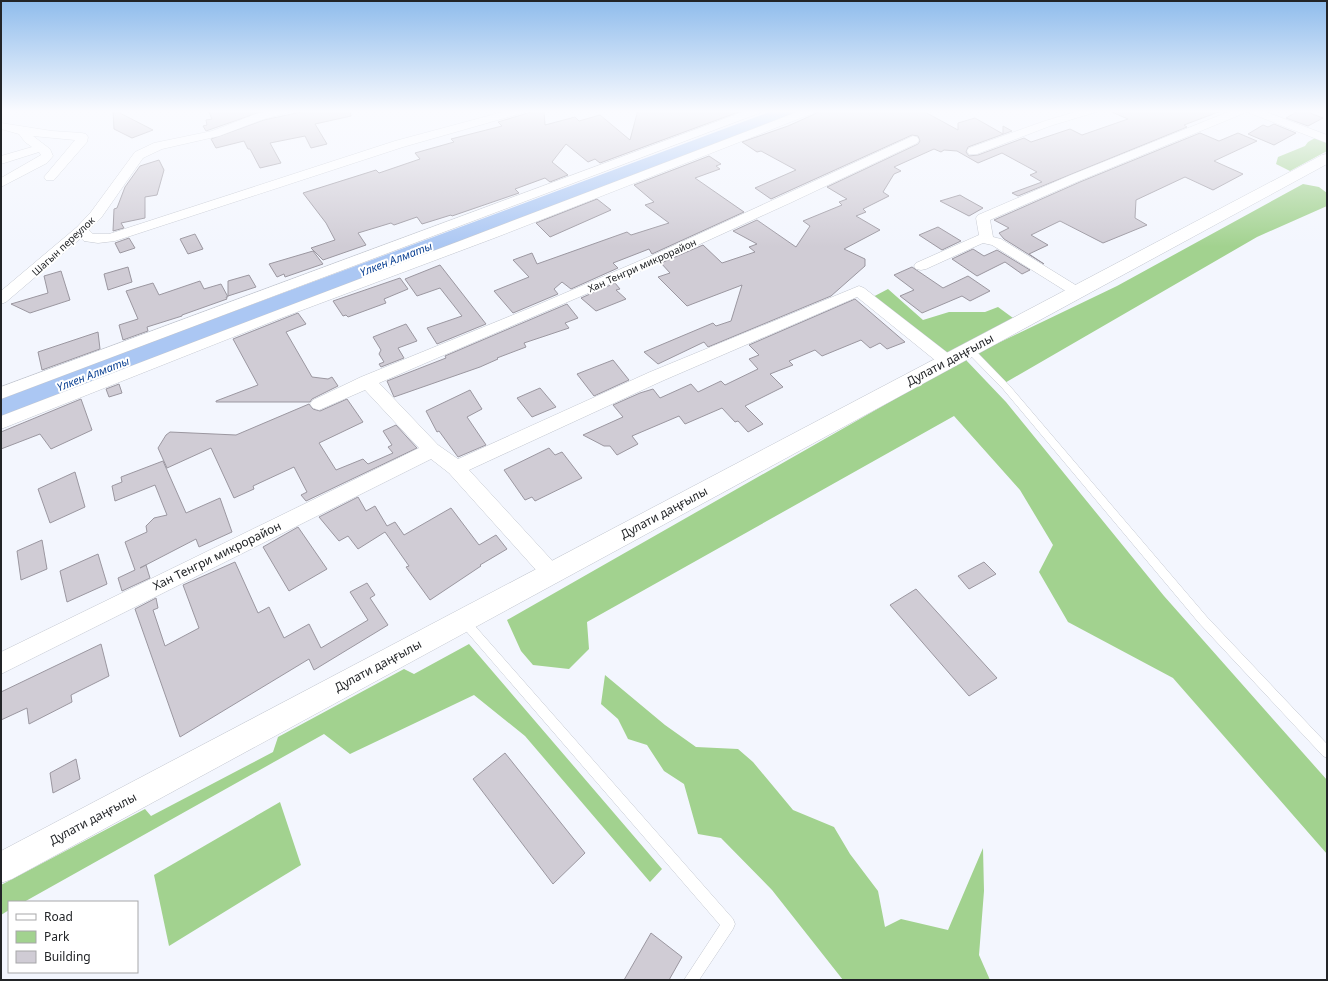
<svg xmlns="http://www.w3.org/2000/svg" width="1328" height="981" viewBox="0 0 1328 981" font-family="'Noto Sans',sans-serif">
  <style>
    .green { fill: #a2d28f }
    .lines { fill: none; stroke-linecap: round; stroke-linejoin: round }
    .river { fill: #abc7f3; fill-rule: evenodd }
    .building { fill: #d0ccd5; stroke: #9b97a0 }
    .service-casing { stroke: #c2c6cf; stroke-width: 1 }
    .minor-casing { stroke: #c2c6cf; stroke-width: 1 }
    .secondary-casing { stroke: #c2c6cf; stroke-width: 1 }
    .service { fill: #fff; fill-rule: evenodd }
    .minor { fill: #fff; fill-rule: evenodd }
    .secondary { fill: #fff; fill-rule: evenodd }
    .labels { text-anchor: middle; stroke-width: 4; stroke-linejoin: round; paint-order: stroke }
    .far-street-label { font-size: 10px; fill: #222427; stroke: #fff }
    .far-water-label { font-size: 11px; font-style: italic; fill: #0c4294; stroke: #fff }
    .street-label { font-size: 12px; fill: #222427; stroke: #fff }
  </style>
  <rect width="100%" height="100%" fill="#f3f6fe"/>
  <g class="green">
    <polygon points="1315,138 1327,143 1327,151 1290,171 1276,164 1278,157 1305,146 1308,142"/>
    <polygon points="1303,184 1319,187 1327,193 1327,206 1257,237 1003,384 973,355 1117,286"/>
    <polygon points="888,289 923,320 949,312 985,312 998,307 1013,318 942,357 869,299"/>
    <polygon points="965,359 1006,402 1164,596 1327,780 1327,854 1173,678 1068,622 1039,572 1053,545 1020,490 954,416 587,622 589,649 569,669 533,665 521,651 507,620"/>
    <polygon points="469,644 662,869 650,882 525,736 474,695 350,754 324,734 24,902 9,902 9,910 1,915 1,885 145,809 151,816 273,752 278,737 404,669 414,674"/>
    <polygon points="605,675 665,725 696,747 738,749 753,762 793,810 834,827 850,854 878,891 885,927 901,919 948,930 983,848 984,891 979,955 990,980 843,980 772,890 721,838 698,834 684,784 664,771 647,745 628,739 618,719 601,704"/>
    <polygon points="280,802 301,865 169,946 154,875"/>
  </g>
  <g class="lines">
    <polygon class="river" points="775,110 801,110 798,114 1,419 1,398"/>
  </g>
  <g class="building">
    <polygon points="113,110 114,110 153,130 132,138 114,129"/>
    <polygon points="208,110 266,110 206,131 203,126 207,125 206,120 212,119"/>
    <polygon points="310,110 350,110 351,116 315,124 327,144 311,148 305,136 270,143 281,163 260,168 250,149 248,149 244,141 216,148 211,139 264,120"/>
    <polygon points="538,110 544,110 545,125 575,117 579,121 600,115 630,140 638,110 744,110 600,163 595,159 588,162 566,144 552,162 568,175 550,182 545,178 515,189 519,193 452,216 451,215 422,224 417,217 394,225 391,223 358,233 366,245 323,260 311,248 335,240 326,223 303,193 376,170 379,173 420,159 415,153 454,142 451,139 502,126 498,122"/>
    <polygon points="820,110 918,110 922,112 925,112 958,130 958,123 975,118 1003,134 1003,126 1012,131 968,147 966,152 969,156 978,155 1024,138 1031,142 1070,129 1082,135 1128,119 1107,110 1221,110 1221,111 1184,125 1187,127 1018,196 1012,193 1042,182 1030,175 1037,172 1002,153 978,163 957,151 944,150 941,152 934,149 894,167 901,171 894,174 883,192 889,196 863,209 866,212 856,216 880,230 844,249 865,259 865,266 831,296 708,347 704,342 658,364 644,352 713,323 716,326 731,321 742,285 687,306 658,277 670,273 661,263 703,245 722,263 755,252 749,247 757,244 733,231 757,220 796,247 810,226 803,221 842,205 839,202 847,199 827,187 918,144 920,141 918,136 912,135 771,199 755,188 796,170 761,151 757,152 742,142 788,126 817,113"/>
    <polygon points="1300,110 1302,110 1323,118 1308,126 1286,118"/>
    <polygon points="1274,124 1296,133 1274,145 1248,134 1263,125 1268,127"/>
    <polygon points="1200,133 1219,141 1238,133 1257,141 1214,161 1243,174 1213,190 1185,177 1136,200 1135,218 1147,225 1103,243 1060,221 1031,235 1048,245 1029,254 1044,264 1004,239 999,233 1009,228 994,220 1080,182"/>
    <polygon points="709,156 721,164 716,166 720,169 695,178 744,212 652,254 649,249 613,263 618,268 571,289 562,282 554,289 558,294 513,313 494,291 529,277 513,260 532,253 537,264 627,232 631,235 669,223 645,205 654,202 634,185"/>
    <polygon points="159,160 164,170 157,195 145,197 145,218 121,223 124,228 113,231 114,209 117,208 125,187 140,166"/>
    <polygon points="960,195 965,198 983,208 969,216 940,201"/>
    <polygon points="597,199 611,210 550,237 536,223"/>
    <polygon points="938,227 961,241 942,250 919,235"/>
    <polygon points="195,234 203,249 188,254 180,239"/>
    <polygon points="129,238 135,248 120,253 115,243"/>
    <polygon points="973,249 984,256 997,250 1030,270 1022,274 1005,262 977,276 952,259"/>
    <polygon points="313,251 323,264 285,277 284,274 277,277 269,264"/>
    <polygon points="440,265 486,324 437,344 427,328 462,316 440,288 417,296 405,279"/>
    <polygon points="128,267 132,282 108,290 104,274"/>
    <polygon points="912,267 943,288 968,276 990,291 970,301 962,296 922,313 900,296 914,290 894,275"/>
    <polygon points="61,271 70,300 30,313 11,304 48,293 44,276"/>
    <polygon points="249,275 256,287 228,296 228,281"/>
    <polygon points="400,278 408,289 384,299 386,303 348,317 346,315 343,316 333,301"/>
    <polygon points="200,281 204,289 221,284 228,297 226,297 227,299 182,315 182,316 147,327 148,331 123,340 119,325 138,319 126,291 153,283 159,295"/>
    <polygon points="615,283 620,289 616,290 626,299 596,311 581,298"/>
    <polygon points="855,299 905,342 887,349 880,343 870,348 861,340 822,356 815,350 789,361 793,365 770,374 783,387 745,406 763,424 748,432 738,421 735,422 722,408 685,424 679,416 632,436 638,444 617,455 610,446 604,446 583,435 623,417 613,405 640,393 653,389 660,398 691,384 698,392 721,381 725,385 758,369 749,359 759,355 749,345"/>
    <polygon points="567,304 578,318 565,323 569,328 524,343 526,347 497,358 498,359 480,367 394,397 387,381 446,358 445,356"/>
    <polygon points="298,313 306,324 286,332 312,377 328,379 332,377 338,386 312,399 310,402 216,402 216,401 258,385 233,339"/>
    <polygon points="406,324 417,341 398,348 404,358 381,367 379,364 384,362 379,354 381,350 373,337"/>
    <polygon points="98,332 100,349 42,370 38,352"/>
    <polygon points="613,360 629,380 594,396 577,374"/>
    <polygon points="119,384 122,393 109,397 106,389"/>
    <polygon points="540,388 556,407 532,417 517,398"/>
    <polygon points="470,390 482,409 467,417 486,445 458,457 439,431 437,432 426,411"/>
    <polygon points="81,399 92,430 51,449 40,434 1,449 1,432"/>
    <polygon points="347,399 363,422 319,443 336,470 363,459 368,464 393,453 388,447 392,445 383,431 396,425 417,448 306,501 301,495 307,492 294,467 253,486 254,489 234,498 211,448 167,468 158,448 166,435 170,432 236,435 309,404 313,409 320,411"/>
    <polygon points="549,448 555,455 562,452 582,478 535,501 532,497 525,500 504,470"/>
    <polygon points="163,461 186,513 220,498 232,532 199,547 196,539 140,568 146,565 150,578 122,591 118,578 135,570 125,542 147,532 146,526 154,518 167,515 155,485 115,501 112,486 122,482 121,477"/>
    <polygon points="75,472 85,507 50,523 38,489"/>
    <polygon points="358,497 366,511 375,506 387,526 395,522 404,535 451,508 479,545 496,535 507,549 480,565 481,566 430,600 406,567 409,566 385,532 358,549 348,536 339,541 319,517"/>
    <polygon points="298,527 327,569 289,591 263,547"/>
    <polygon points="42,540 47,569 21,580 17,551"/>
    <polygon points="98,554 107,584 67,602 60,571"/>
    <polygon points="235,562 258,613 269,607 284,638 309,624 321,648 368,620 350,592 367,583 375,595 370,598 388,625 314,670 309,659 180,737 135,609 156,598 158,608 153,610 165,646 199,628 183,585"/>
    <polygon points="984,562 996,574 969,589 958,576"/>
    <polygon points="916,589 997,678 969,696 890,605"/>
    <polygon points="101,644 109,676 71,695 72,702 29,724 27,708 1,720 1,692"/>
    <polygon points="505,753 585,853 553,884 473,779"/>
    <polygon points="76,759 80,779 53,793 50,773"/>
    <polygon points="651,933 682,957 669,980 624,980"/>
  </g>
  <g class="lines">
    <g class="service-casing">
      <g id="service">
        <polygon points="969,346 972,347 1009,385 1207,617 1327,744 1327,758 1323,756 1199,623 1003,389 966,351 966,347"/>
        <polygon points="464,616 468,618 733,919 735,924 733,929 699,980 684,980 720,925 460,624 459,621 460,618"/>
      </g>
    </g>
    <g class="minor-casing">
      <g id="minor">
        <polygon points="272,110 292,110 290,112 264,119 219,136 162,149 143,158 101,218 89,230 93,234 109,234 395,141 510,110 528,110 526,112 403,147 115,241 98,243 84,241 81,238 6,302 1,304 1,291 77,227 91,212 135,152 154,143 212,131 256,114"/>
        <polygon points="748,110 764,110 762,112 1,399 1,387"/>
        <path d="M802,110h16l-2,2 -319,125 -216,81 -280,111v-13c267,-103 534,-203 801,-306z"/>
        <polygon points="1081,110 1098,110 1096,112 1050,126 977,154 969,154 967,151 969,148 1042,122"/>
        <polygon points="1233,110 1261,110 1327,135 1327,143 1247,112 1079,181 990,220 993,237 1001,239 1082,289 1084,292 1082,295 1077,297 1072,295 992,245 983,243 926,269 921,270 916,269 914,266 916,263 979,235 976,218 978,215 1071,175"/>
        <polygon points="1,123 52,131 82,133 86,134 88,137 87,142 54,180 46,180 44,177 75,140 33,136 50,149 53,156 47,163 1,187 1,178 41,155 39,152 1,164 1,156 32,147 25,142 19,134 1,129"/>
        <polygon points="913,136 917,137 919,140 917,143 790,203 663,261 379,383 438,445 458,459 650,372 859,286 864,288 953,357 955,361 953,365 947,367 941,365 857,297 662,381 469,470 558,567 561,573 558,579 551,582 544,579 449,473 431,459 1,674 1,652 419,448 365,390 319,410 313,408 310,404 313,400 361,377 535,306 653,255"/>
      </g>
    </g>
    <g class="secondary-casing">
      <polygon id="secondary" points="1327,154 1327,164 12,879 1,883 1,851 1322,155"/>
    </g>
    <use href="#service" class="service"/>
    <use href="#minor" class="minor"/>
    <use href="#secondary" class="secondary"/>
  </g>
  <linearGradient id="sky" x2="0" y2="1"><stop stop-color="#8fbcec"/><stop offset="0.45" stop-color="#fafbff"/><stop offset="1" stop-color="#fafbff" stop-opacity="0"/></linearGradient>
  <rect width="1328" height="247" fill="url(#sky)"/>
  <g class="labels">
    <g class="far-street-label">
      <text transform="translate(63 246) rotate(-43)" y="4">Шагын переулок</text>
      <text transform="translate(642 265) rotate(-24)" y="4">Хан Тенгри микрорайон</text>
    </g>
    <g class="far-water-label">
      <text transform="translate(396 259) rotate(-21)" y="4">Үлкен Алматы</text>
      <text transform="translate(93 374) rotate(-21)" y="4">Үлкен Алматы</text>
    </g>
    <g class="street-label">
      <text transform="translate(950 360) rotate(-28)" y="4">Дулати даңғылы</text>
      <text transform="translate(664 513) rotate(-28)" y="4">Дулати даңғылы</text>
      <text transform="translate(217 556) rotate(-26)" y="4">Хан Тенгри микрорайон</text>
      <text transform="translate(378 666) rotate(-28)" y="4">Дулати даңғылы</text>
      <text transform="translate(93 819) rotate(-28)" y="4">Дулати даңғылы</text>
    </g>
  </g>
  <rect width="1328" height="981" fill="none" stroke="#222427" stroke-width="4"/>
  <rect x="8" y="901" width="130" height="72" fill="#ffffff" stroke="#a7a7a9"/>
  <rect x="16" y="914" width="20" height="6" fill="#ffffff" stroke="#a7a7a9"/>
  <text x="44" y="921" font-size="12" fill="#222427">Road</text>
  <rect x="16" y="931" width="20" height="12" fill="#a2d28f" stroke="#a7a7a9"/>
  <text x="44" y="941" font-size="12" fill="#222427">Park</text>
  <rect x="16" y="951" width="20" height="12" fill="#d0ccd5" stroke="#a7a7a9"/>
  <text x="44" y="961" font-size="12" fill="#222427">Building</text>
</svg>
